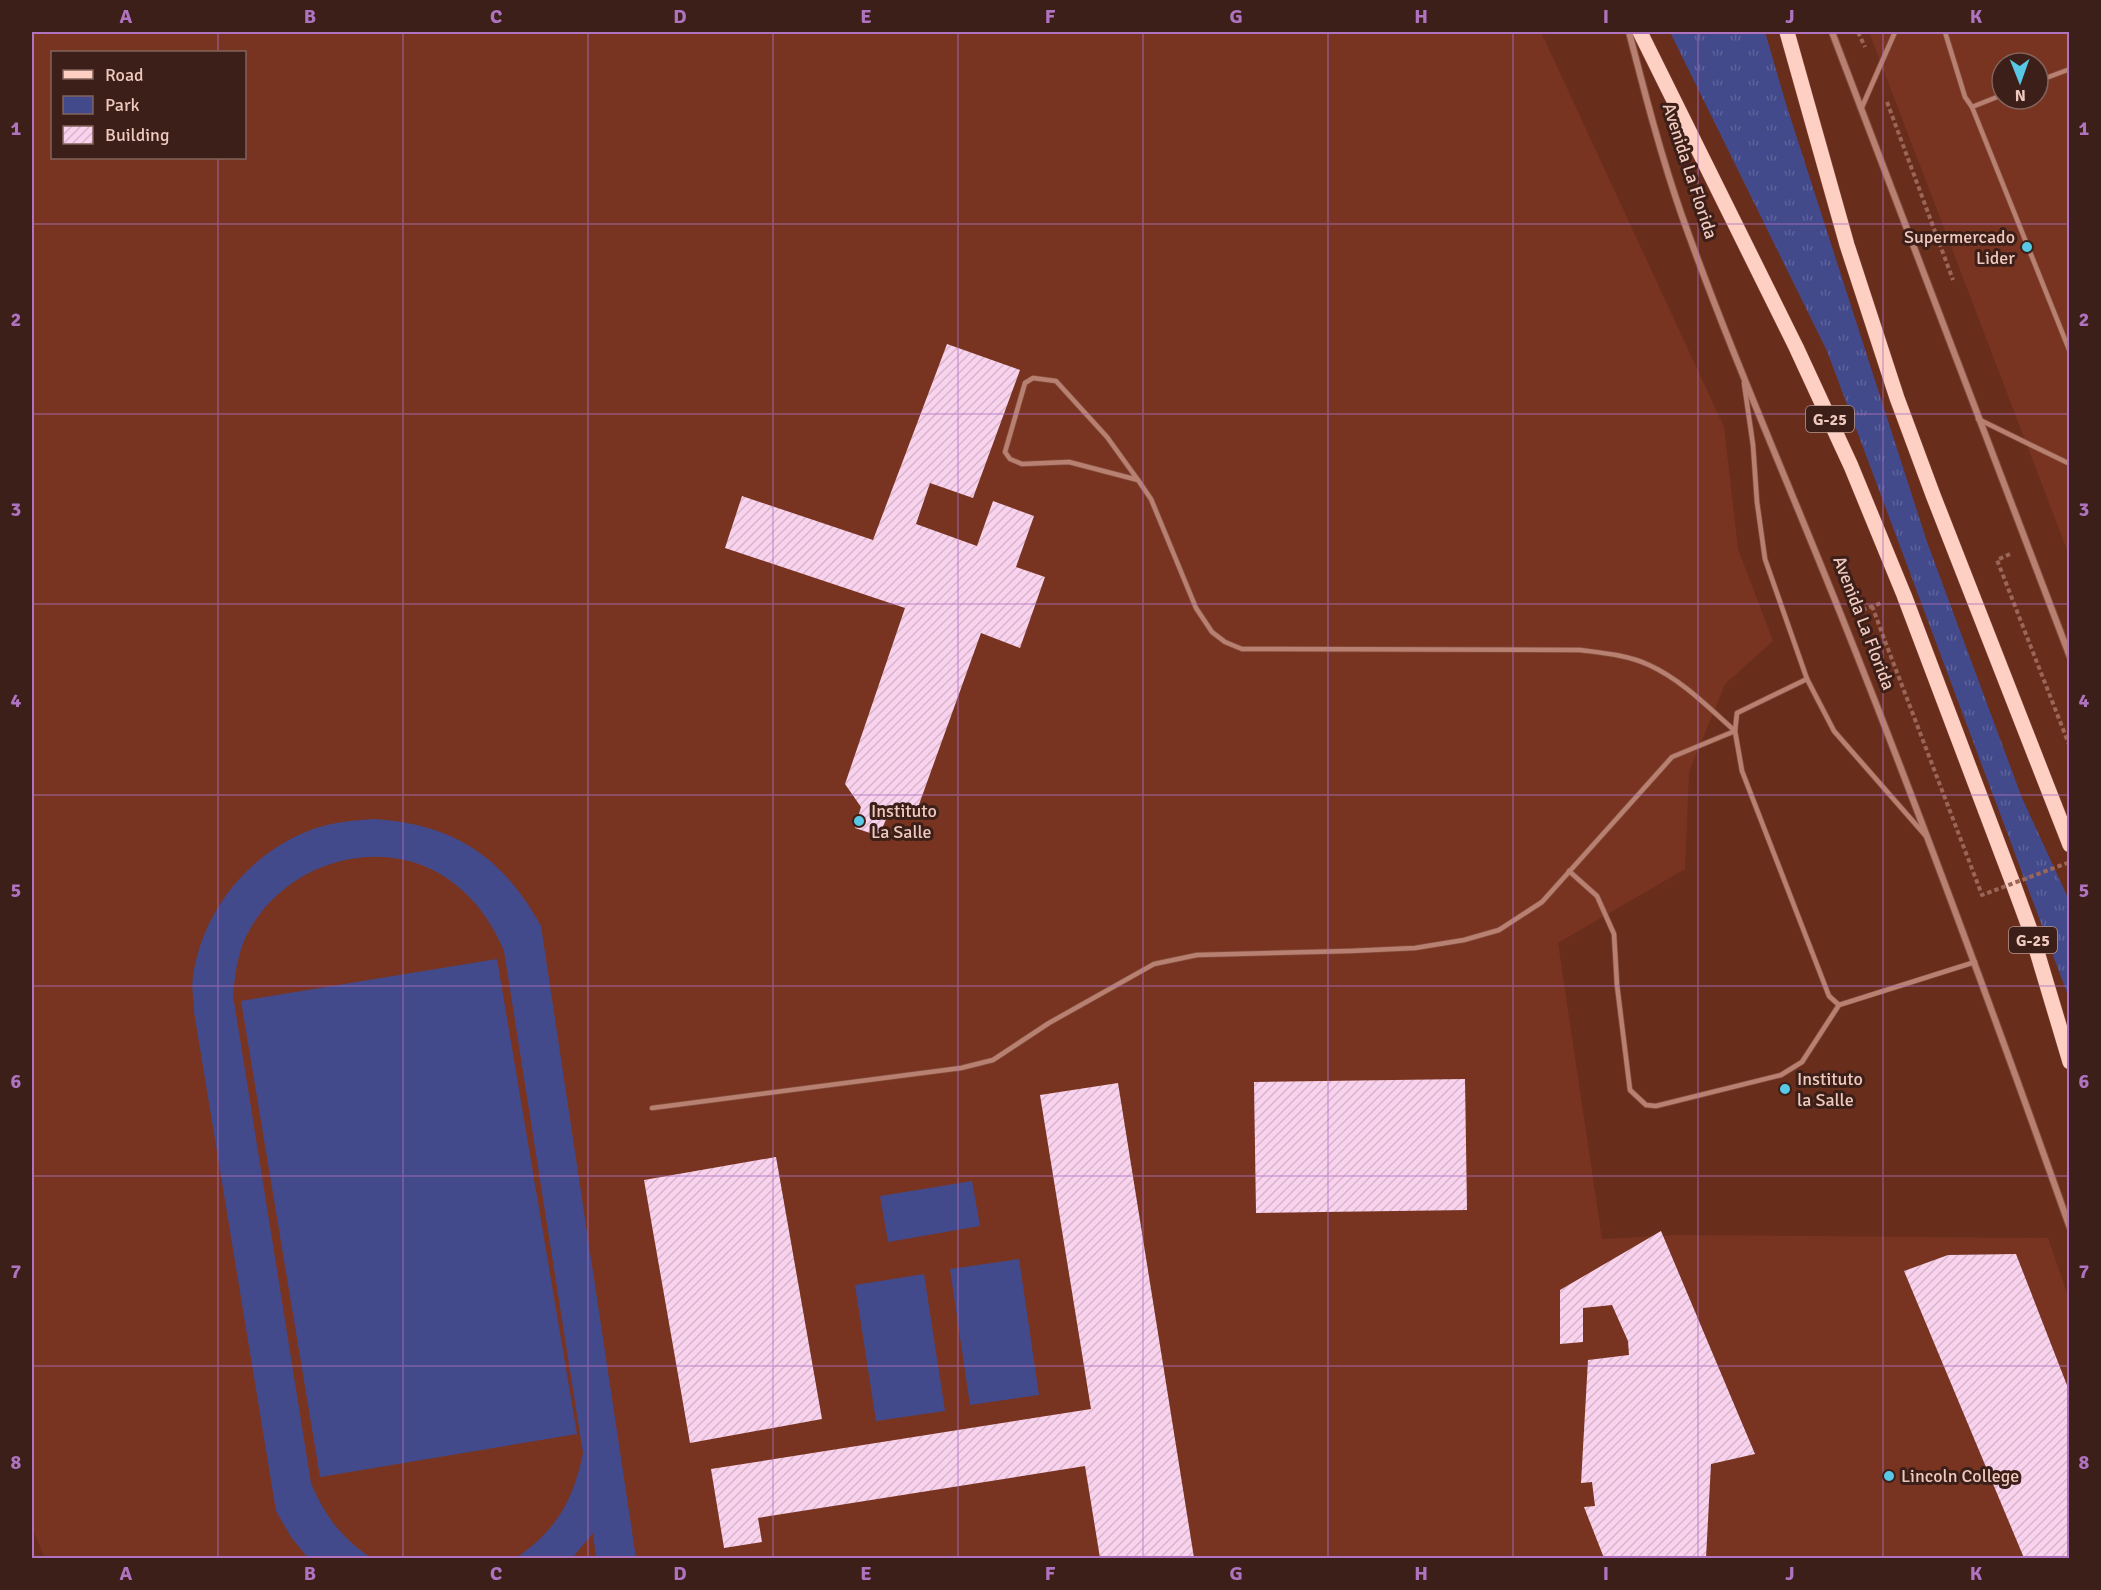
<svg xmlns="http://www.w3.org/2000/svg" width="2101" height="1590" viewBox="0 0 2101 1590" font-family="Signika,sans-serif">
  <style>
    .built { fill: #783421; fill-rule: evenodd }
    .grass { fill: url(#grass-tufts) }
    .park { fill: #434a8b }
    .building { fill: url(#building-hatch) }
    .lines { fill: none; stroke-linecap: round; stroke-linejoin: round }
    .service-casing { stroke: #844c3d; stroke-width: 6 }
    .minor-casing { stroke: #844c3d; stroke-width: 8 }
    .primary-casing { stroke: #844c3d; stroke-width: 16 }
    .path { stroke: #9a6658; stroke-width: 4; stroke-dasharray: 4.5 3; stroke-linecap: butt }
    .service { stroke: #b78070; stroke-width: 4.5 }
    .minor { stroke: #b78070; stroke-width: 6 }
    .primary { stroke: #fed0c3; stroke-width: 15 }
    .path-bridge { stroke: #9a6658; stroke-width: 4; stroke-dasharray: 4.5 3; stroke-linecap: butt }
    .grid { fill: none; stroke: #af73bf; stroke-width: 1.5; stroke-opacity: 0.55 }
    .poi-dot { fill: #59c8e4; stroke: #3b1f18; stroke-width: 2 }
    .labels { text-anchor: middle; stroke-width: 6; stroke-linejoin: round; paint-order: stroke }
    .shield { fill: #3b1f18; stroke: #b9968d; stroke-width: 1.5 }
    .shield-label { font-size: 16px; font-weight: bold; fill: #efc9bf }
    .street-label { font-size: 18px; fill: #efc9bf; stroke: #3b1f18 }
    .poi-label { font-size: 18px; fill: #efc9bf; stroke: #3b1f18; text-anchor: start }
    .neatline { fill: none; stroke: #af73bf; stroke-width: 2 }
    .grid-label { font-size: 20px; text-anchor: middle; font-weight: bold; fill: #af73bf }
  </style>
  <defs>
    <pattern id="grass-tufts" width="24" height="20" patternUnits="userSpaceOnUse" patternTransform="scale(1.5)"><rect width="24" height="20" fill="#434a8b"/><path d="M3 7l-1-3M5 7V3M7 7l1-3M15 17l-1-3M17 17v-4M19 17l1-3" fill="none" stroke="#5e639a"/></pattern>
    <pattern id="building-hatch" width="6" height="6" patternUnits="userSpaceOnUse" patternTransform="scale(1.5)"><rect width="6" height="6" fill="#f9d3ee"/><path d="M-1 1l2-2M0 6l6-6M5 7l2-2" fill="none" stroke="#d6b5ca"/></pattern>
  </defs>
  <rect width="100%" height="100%" fill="#692d1c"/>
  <g class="built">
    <path d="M32,32h1509l183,395 14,122 35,92 -48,43 -36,88 -4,97 -127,74 44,296 73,-4 373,3 21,61v94l-53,-139 -68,1 -44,16 120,287h-1979l-13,-30zM52,52h192v106h-192z"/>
    <path d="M1869,32h200v523zM2002,63h36v36h-36z"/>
  </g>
  <polygon class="grass" points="1670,32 1765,32 1786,104 1927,542 2022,798 2069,900 2069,998 1827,351"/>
  <g class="park">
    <path d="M375,819c80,6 127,37 166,107l95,632h-40l-3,-25 -21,25h-56c40,-28 57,-56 67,-105l-79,-502c-10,-23 -22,-43 -41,-60 -69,-64 -182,-33 -219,50 -7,17 -9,35 -11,54l78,488c15,35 30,54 60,75h-63l-17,-21 -15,-26 -82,-499c0,-11 -3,-25 -1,-36 10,-68 59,-126 123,-148 19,-6 39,-8 59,-9z"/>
    <polygon points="497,959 577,1434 320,1477 241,1001"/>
    <polygon points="972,1181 980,1226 888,1242 880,1196"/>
    <polygon points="1019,1259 1039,1395 970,1405 950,1269"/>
    <polygon points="924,1274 945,1411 876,1421 855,1285"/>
  </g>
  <g class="building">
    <polygon points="947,344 1020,370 973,498 930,483 916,524 977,546 993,501 1034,516 1016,567 1045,577 1020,648 981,633 917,810 887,817 879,836 855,828 861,807 845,784 905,608 725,548 742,496 873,540"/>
    <polygon points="1465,1079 1467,1210 1256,1213 1254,1082"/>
    <polygon points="1118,1083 1194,1558 1100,1558 1085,1466 758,1518 762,1542 724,1548 711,1469 1091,1409 1040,1095"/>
    <polygon points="776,1157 822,1419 690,1443 644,1180"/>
    <polygon points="1661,1231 1755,1454 1711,1464 1706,1558 1604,1558 1584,1507 1595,1506 1592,1482 1581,1483 1588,1360 1629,1355 1628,1341 1612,1305 1583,1308 1583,1342 1560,1344 1560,1290"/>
    <polygon points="2016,1254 2070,1393 2070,1558 2024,1558 1904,1271 1948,1255"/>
  </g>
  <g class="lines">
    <g class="service-casing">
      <g id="service">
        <polyline points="1945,32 1965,97 1972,107 2070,352"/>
        <polyline points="2038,81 2070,69"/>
        <polyline points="1862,107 1895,32"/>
        <polyline points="1972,107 2002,95"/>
        <polygon points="1033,378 1056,381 1107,437 1138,480 1069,462 1022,464 1010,459 1005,452 1025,383"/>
        <polyline points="1744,383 1753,445 1757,502 1765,559 1807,679 1834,731 1925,835"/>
        <polyline points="1978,419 2070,464"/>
        <polyline points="1807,679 1737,713 1735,731 1742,771 1829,996 1839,1005 1975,962"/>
        <polyline points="1569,871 1597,896 1614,934 1617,985 1630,1090 1646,1105 1656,1106 1781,1075 1802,1062 1839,1005"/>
        <path d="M652,1108l309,-40 32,-8 56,-37 105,-59 43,-9 153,-4 65,-3 49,-8 35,-10 43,-28 130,-145 63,-26c-26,-23 -53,-51 -86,-66 -21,-10 -46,-12 -69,-15l-338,-1 -17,-7 -13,-10 -16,-24 -45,-109 -13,-19"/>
      </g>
    </g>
    <g class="minor-casing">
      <g id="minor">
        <path d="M1629,32c16,62 32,124 53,184 48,135 106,266 159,399 81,203 156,407 229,613"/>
        <polyline points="1832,32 2070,657"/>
      </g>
    </g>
    <g class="primary-casing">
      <g id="primary">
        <polyline points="1640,32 1796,347 1851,466 1904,595 2014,886 2032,935 2070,1062"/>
        <polyline points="1787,32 1847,245 1897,398 1933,495 2070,845"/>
      </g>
    </g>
    <g class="path">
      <polyline points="1858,32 1865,47"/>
      <polyline points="1887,102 1953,280"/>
      <polyline points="2010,554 1997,560 2070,747"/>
      <polyline points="1872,606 1885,641"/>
      <polyline points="1862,610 1881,603"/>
    </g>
    <use href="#service" class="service"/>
    <use href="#minor" class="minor"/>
    <use href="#primary" class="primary"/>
    <polyline class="path-bridge" points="1885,641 1982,895 2070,862"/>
  </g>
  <path class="grid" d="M218,32v20M403,32v1526M588,32v1526M773,32v1526M958,32v1526M1143,32v1526M1328,32v1526M1513,32v1526M1698,32v1526M1883,32v1526M218,158v1400M32,224h2038M32,414h2038M32,604h2038M32,795h2038M32,986h2038M32,1176h2038M32,1366h2038"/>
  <g class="poi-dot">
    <circle cx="2027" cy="247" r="6"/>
    <circle cx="859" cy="821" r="6"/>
    <circle cx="1785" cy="1089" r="6"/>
    <circle cx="1889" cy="1476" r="6"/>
  </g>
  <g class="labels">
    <g class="shield">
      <rect x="1806" y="406" width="48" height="26" rx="4.5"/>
      <rect x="2009" y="927" width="48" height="26" rx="4.5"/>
    </g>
    <g class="shield-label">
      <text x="1830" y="425">G-25</text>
      <text x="2033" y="946">G-25</text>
    </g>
    <g class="street-label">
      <text transform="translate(1690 171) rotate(72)" y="6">Avenida La Florida</text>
      <text transform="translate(1864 623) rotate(69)" y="6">Avenida La Florida</text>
    </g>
    <g class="poi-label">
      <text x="2015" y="243" text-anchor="end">Supermercado<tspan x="2015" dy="21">Lider</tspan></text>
      <text x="871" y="817">Instituto<tspan x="871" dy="21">La Salle</tspan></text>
      <text x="1797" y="1085">Instituto<tspan x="1797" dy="21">la Salle</tspan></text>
      <text x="1901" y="1482">Lincoln College</text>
    </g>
  </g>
  <rect width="2101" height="1590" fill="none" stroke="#3b1f18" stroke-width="66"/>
  <rect x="51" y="51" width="195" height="108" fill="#3b1f18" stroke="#83635b" stroke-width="1.5"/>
  <rect x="63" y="70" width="30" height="9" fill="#fed0c3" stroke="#83635b" stroke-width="1.5"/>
  <text x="105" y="81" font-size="18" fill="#efc9bf">Road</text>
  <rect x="63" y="96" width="30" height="18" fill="#434a8b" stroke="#83635b" stroke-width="1.5"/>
  <text x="105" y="111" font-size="18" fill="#efc9bf">Park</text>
  <rect x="63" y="126" width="30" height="18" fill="url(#building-hatch)" stroke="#83635b" stroke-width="1.5"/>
  <text x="105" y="141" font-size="18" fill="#efc9bf">Building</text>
  <g transform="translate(2020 81) rotate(179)"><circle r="28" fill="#3b1f18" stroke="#83635b" stroke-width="1.5"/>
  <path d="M0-4.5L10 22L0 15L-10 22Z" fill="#59c8e4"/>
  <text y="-9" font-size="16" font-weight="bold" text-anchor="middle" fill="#efc9bf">N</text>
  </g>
  <rect x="33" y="33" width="2035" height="1524" class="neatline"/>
  <g class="grid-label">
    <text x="126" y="23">A</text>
    <text x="310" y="23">B</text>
    <text x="496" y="23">C</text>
    <text x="680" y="23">D</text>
    <text x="866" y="23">E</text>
    <text x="1050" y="23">F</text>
    <text x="1236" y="23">G</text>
    <text x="1421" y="23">H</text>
    <text x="1606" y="23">I</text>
    <text x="1790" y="23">J</text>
    <text x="1976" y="23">K</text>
    <text x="16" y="135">1</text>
    <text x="2084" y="135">1</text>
    <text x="16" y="326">2</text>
    <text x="2084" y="326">2</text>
    <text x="16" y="516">3</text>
    <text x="2084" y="516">3</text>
    <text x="16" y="707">4</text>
    <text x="2084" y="707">4</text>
    <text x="16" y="897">5</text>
    <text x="2084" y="897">5</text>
    <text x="16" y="1088">6</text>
    <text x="2084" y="1088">6</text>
    <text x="16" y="1278">7</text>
    <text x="2084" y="1278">7</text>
    <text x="16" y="1469">8</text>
    <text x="2084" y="1469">8</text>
    <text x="126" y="1580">A</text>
    <text x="310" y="1580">B</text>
    <text x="496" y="1580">C</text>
    <text x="680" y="1580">D</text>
    <text x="866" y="1580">E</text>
    <text x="1050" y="1580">F</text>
    <text x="1236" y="1580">G</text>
    <text x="1421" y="1580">H</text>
    <text x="1606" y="1580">I</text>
    <text x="1790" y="1580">J</text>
    <text x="1976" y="1580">K</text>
  </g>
</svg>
